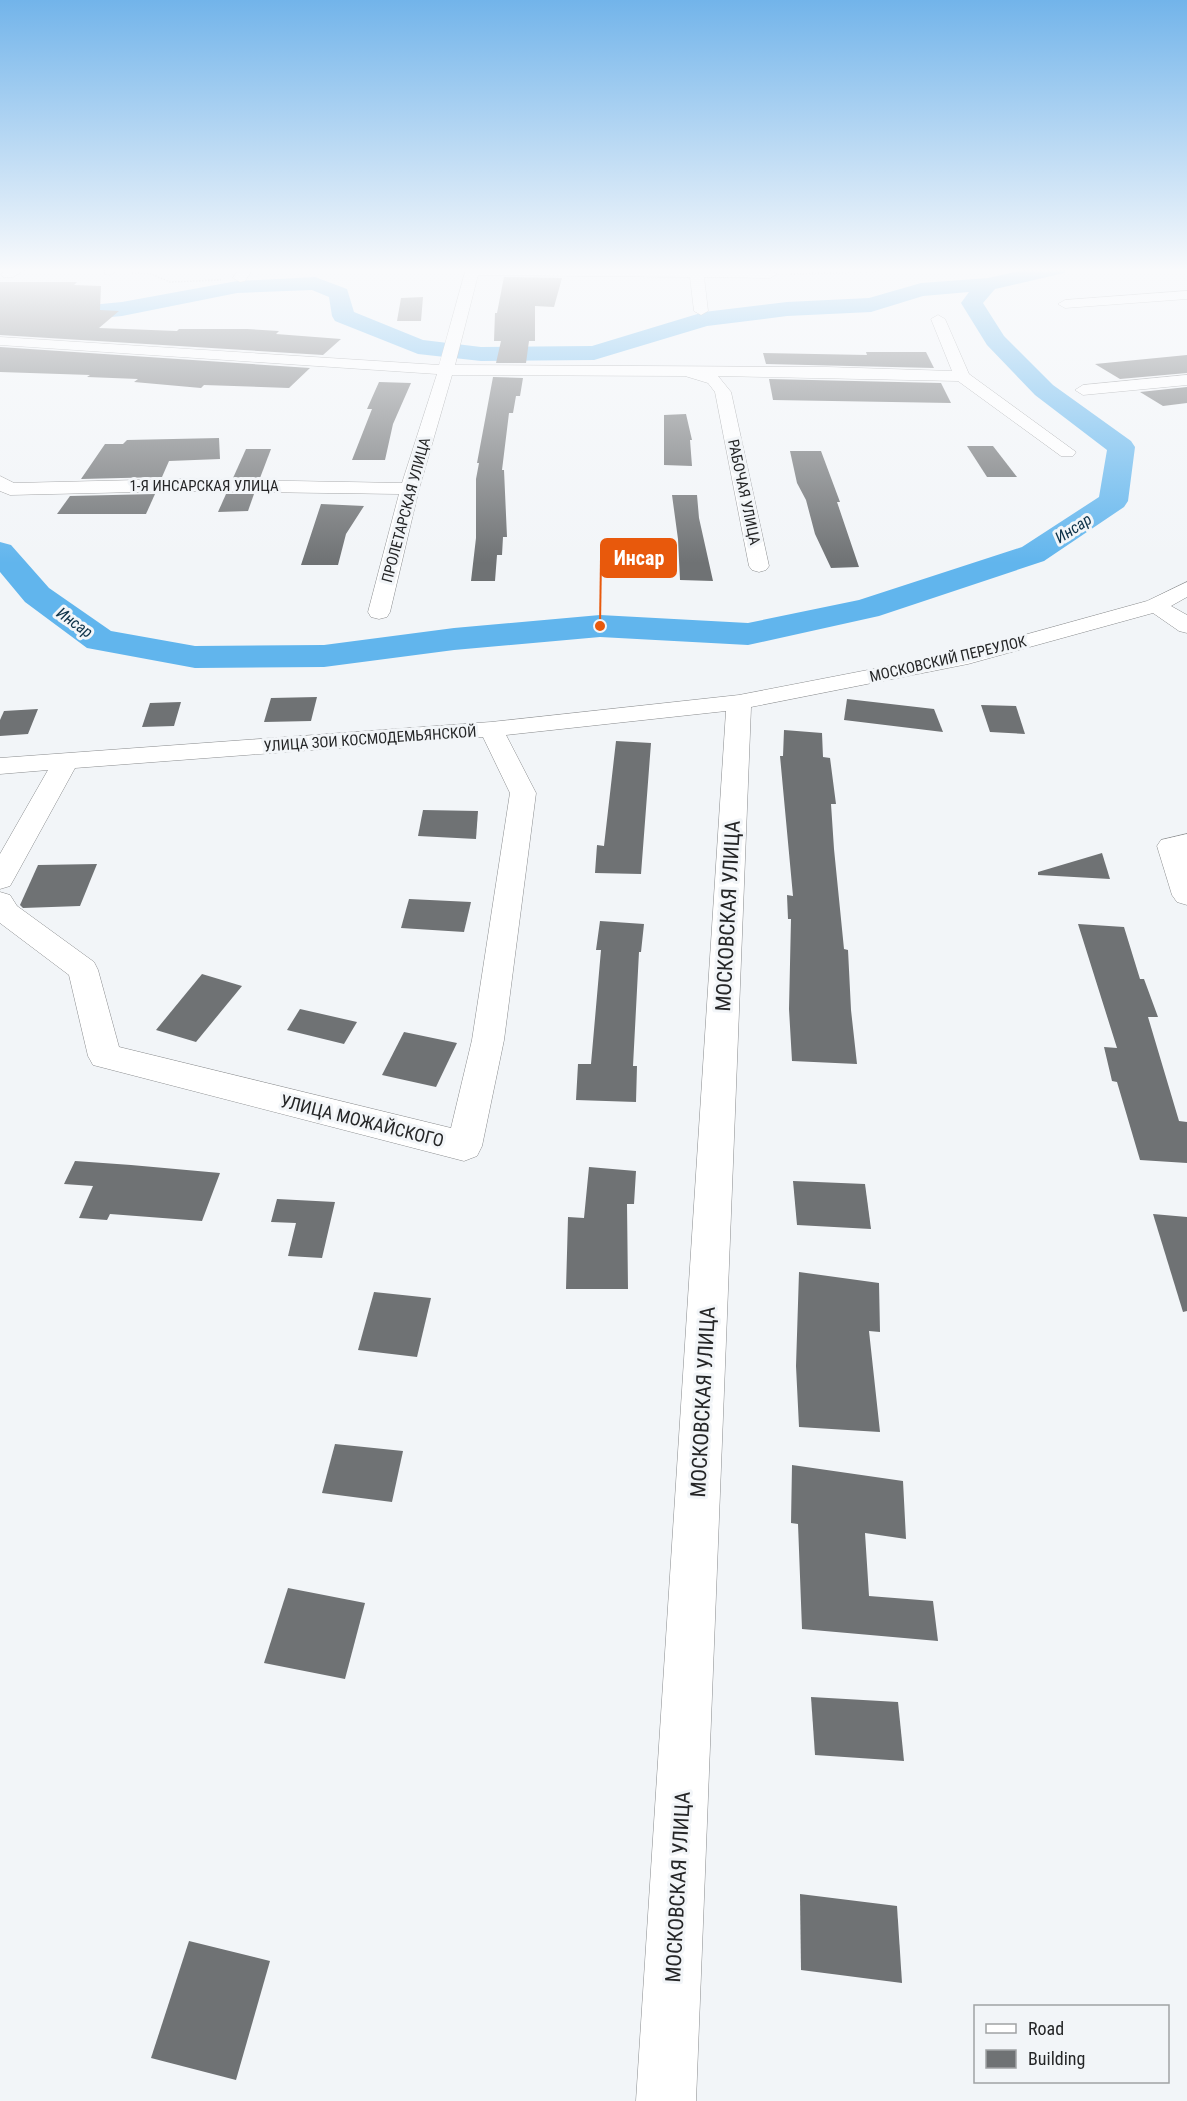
<svg xmlns="http://www.w3.org/2000/svg" width="1187" height="2101" viewBox="0 0 1187 2101" font-family="'Roboto Condensed',sans-serif">
  <style>
    .lines { fill: none; stroke-linecap: round; stroke-linejoin: round }
    .river { fill: #61b5ed; fill-rule: evenodd }
    .building { fill: #6f7274 }
    .minor-casing { stroke: #8a8c8e; stroke-width: 1 }
    .path { stroke: #8c8e90; stroke-width: 1.5; stroke-dasharray: 1 2; stroke-linecap: butt }
    .minor { fill: #fff; fill-rule: evenodd }
    .labels { text-anchor: middle; stroke-width: 6; stroke-linejoin: round; paint-order: stroke }
    .far-street-label { font-size: 15px; fill: #252627; stroke: #f2f5f8 }
    .far-water-label { font-size: 16px; font-style: italic; fill: #0b3047; stroke: #f2f5f8 }
    .street-label { font-size: 18px; fill: #252627; stroke: #f2f5f8 }
    .near-street-label { font-size: 21px; fill: #252627; stroke: #f2f5f8 }
    .leader { fill: none; stroke: #e8590c; stroke-width: 2 }
    .callout-dot { fill: #e8590c; stroke: #f2f5f8; stroke-width: 2 }
    .callout { fill: #e8590c; stroke: #e8590c; stroke-width: 2 }
    .callout-label { font-size: 20px; text-anchor: middle; font-weight: bold; fill: #fff }
  </style>
  <rect width="100%" height="100%" fill="#f2f5f8"/>
  <g class="lines">
    <polygon class="river" points="1028,269 1067,269 1064,273 995,289 983,303 1004,336 1053,385 1131,441 1135,447 1128,501 1124,507 1044,561 879,616 748,645 600,637 454,650 324,667 195,668 87,648 25,602 0,572 0,542 11,545 49,588 111,631 195,646 324,645 454,628 600,615 748,623 859,600 1022,547 1099,497 1107,450 1035,395 987,345 961,303 969,292 923,296 871,312 787,316 707,326 594,360 481,361 418,354 335,321 332,316 329,297 312,290 237,293 122,316 80,320 0,312 0,298 80,306 122,302 237,281 315,277 347,289 354,312 423,340 481,347 592,346 704,312 787,302 869,298 921,283 988,278"/>
  </g>
  <g class="building">
    <polygon points="504,277 562,278 554,307 535,306 535,341 529,341 526,363 496,363 501,341 494,341 495,313 497,313"/>
    <polygon points="0,282 77,282 74,285 101,286 100,310 119,311 99,328 177,331 179,329 247,329 279,331 276,334 341,339 323,355 0,335"/>
    <polygon points="423,297 421,321 397,321 401,298"/>
    <polygon points="0,347 310,368 289,388 204,385 201,388 134,382 138,379 87,377 90,375 0,372"/>
    <polygon points="866,352 926,352 934,368 766,364 763,353 867,355"/>
    <polygon points="1187,355 1187,373 1120,379 1095,364"/>
    <polygon points="493,377 523,378 520,396 516,396 513,413 509,413 502,470 504,470 507,537 503,537 502,555 497,555 495,581 471,581 476,538 476,479 479,463 477,463"/>
    <polygon points="769,379 941,383 951,403 773,400"/>
    <polygon points="379,382 411,383 393,424 385,460 352,460 372,409 367,409"/>
    <polygon points="1187,387 1187,403 1163,406 1140,392"/>
    <polygon points="686,414 692,440 690,440 692,466 664,465 664,415"/>
    <polygon points="219,438 220,459 169,461 162,477 81,479 105,444 123,444 127,440"/>
    <polygon points="967,446 993,446 1017,477 987,477"/>
    <polygon points="246,449 271,449 260,478 233,478"/>
    <polygon points="790,451 821,451 840,502 837,502 859,567 831,568 815,534 806,500 797,483"/>
    <polygon points="155,494 146,514 57,514 70,496"/>
    <polygon points="226,494 254,494 248,511 218,512"/>
    <polygon points="672,495 697,495 699,518 713,581 680,580 678,539"/>
    <polygon points="321,504 364,506 346,534 338,565 301,565"/>
    <polygon points="317,697 311,721 264,722 271,698"/>
    <polygon points="847,699 934,709 943,732 844,720"/>
    <polygon points="181,702 174,726 142,727 150,703"/>
    <polygon points="981,705 1016,706 1025,734 990,732"/>
    <polygon points="38,709 28,734 0,736 0,720 4,711"/>
    <polygon points="784,730 822,733 823,757 830,758 836,804 831,804 834,849 844,949 848,950 851,1010 857,1064 792,1061 789,1009 791,919 788,919 787,895 793,896 780,756 783,756"/>
    <polygon points="616,741 651,743 641,874 595,873 597,845 604,846"/>
    <polygon points="423,810 478,811 476,839 418,836"/>
    <polygon points="1102,853 1110,879 1038,875 1038,872"/>
    <polygon points="97,864 80,906 23,908 20,905 38,865"/>
    <polygon points="409,899 471,902 464,932 401,928"/>
    <polygon points="600,921 644,924 641,952 639,952 633,1066 637,1066 636,1102 576,1100 578,1064 591,1064 601,950 596,950"/>
    <polygon points="1078,924 1124,927 1140,979 1144,979 1158,1017 1148,1017 1179,1121 1187,1122 1187,1163 1140,1160 1117,1082 1112,1081 1104,1047 1117,1048"/>
    <polygon points="202,974 242,986 196,1042 156,1030"/>
    <polygon points="300,1009 357,1022 344,1044 287,1030"/>
    <polygon points="404,1032 457,1043 436,1087 382,1075"/>
    <polygon points="75,1161 131,1165 220,1173 202,1221 110,1214 107,1220 79,1218 93,1186 64,1184"/>
    <polygon points="589,1167 636,1171 634,1204 627,1204 628,1289 566,1289 568,1217 584,1218"/>
    <polygon points="793,1181 865,1184 871,1229 797,1225"/>
    <polygon points="277,1199 335,1202 322,1258 288,1256 296,1223 271,1222"/>
    <polygon points="1153,1214 1187,1217 1187,1311 1183,1312"/>
    <polygon points="799,1272 879,1283 880,1332 869,1331 880,1432 799,1427 796,1366"/>
    <polygon points="374,1292 431,1298 417,1357 358,1350"/>
    <polygon points="335,1444 403,1451 392,1502 322,1493"/>
    <polygon points="792,1465 903,1481 906,1539 865,1533 869,1596 933,1601 938,1641 802,1629 798,1524 791,1523"/>
    <polygon points="288,1588 365,1603 345,1679 264,1663"/>
    <polygon points="811,1697 898,1702 904,1761 815,1755"/>
    <polygon points="800,1894 897,1906 902,1983 801,1970"/>
    <polygon points="189,1941 270,1961 236,2080 151,2058"/>
  </g>
  <g class="lines">
    <g class="minor-casing">
      <g id="minor">
        <polygon points="8,269 26,269 13,277 3,277 1,274"/>
        <polygon points="105,269 120,269 110,275 105,274"/>
        <polygon points="239,269 253,269 245,281 240,282 233,278"/>
        <polygon points="466,269 770,270 777,274 770,278 704,277 708,311 701,315 694,311 690,277 478,275 455,365 827,367 952,371 931,319 938,315 945,319 969,374 1076,452 1073,456 1061,456 958,381 718,376 731,392 769,566 766,570 759,572 752,570 749,566 715,392 708,383 685,376 452,375 419,489 390,612 387,617 379,619 371,617 368,612 399,494 180,491 10,495 0,491 0,476 14,483 180,479 402,483 437,374 0,345 0,337 439,365"/>
        <polygon points="1187,291 1187,299 1065,308 1058,304 1065,300"/>
        <polygon points="1187,375 1187,385 1083,395 1075,390 1083,385"/>
        <polygon points="1187,582 1187,597 1171,606 1187,615 1187,633 1179,631 1153,613 968,664 751,707 696,2101 636,2101 726,711 506,735 536,793 504,1040 482,1146 477,1156 464,1161 93,1065 88,1056 69,975 0,923 0,892 10,895 17,906 94,962 98,970 119,1047 451,1128 472,1040 510,793 483,737 75,768 14,879 10,886 0,889 0,854 48,770 0,774 0,758 491,722 739,695 966,651 1147,601"/>
        <polygon points="1187,834 1187,905 1177,902 1172,895 1157,846 1161,840"/>
      </g>
    </g>
    <g class="path">
      <polyline points="132,273 151,274 170,282 221,280"/>
      <polyline points="791,274 873,272 888,269"/>
    </g>
    <use href="#minor" class="minor"/>
  </g>
  <linearGradient id="sky" x2="0" y2="1"><stop stop-color="#72b4ea"/><stop offset="0.48" stop-color="#f9fafc"/><stop offset="1" stop-color="#f9fafc" stop-opacity="0"/></linearGradient>
  <rect width="1187" height="563" fill="url(#sky)"/>
  <g class="labels">
    <g class="far-street-label">
      <text x="204" y="491">1-Я ИНСАРСКАЯ УЛИЦА</text>
      <text transform="translate(744 492) rotate(78)" y="5">РАБОЧАЯ УЛИЦА</text>
      <text transform="translate(406 510) rotate(-75)" y="5">ПРОЛЕТАРСКАЯ УЛИЦА</text>
      <text transform="translate(948 659) rotate(-13)" y="5">МОСКОВСКИЙ ПЕРЕУЛОК</text>
      <text transform="translate(370 739) rotate(-4)" y="5">УЛИЦА ЗОИ КОСМОДЕМЬЯНСКОЙ</text>
    </g>
    <g class="far-water-label">
      <text transform="translate(1073 528) rotate(-33)" y="6">Инсар</text>
      <text transform="translate(75 622) rotate(35)" y="6">Инсар</text>
    </g>
    <g class="street-label">
      <text transform="translate(362 1121) rotate(14)" y="6">УЛИЦА МОЖАЙСКОГО</text>
    </g>
    <g class="near-street-label">
      <text transform="translate(728 916) rotate(-87)" y="7">МОСКОВСКАЯ УЛИЦА</text>
      <text transform="translate(703 1402) rotate(-87)" y="7">МОСКОВСКАЯ УЛИЦА</text>
      <text transform="translate(678 1887) rotate(-87)" y="7">МОСКОВСКАЯ УЛИЦА</text>
    </g>
  </g>
  <path class="leader" d="M600 626L601 558"/>
  <circle class="callout-dot" cx="600" cy="626" r="6"/>
  <rect class="callout" x="601" y="539" width="75" height="38" rx="6"/>
  <g class="callout-label">
    <text x="639" y="565">Инсар</text>
  </g>
  <rect x="974" y="2005" width="195" height="78" fill="#f2f5f8" stroke="#a0a2a4" stroke-width="1.5"/>
  <rect x="986" y="2024" width="30" height="9" fill="#ffffff" stroke="#a0a2a4" stroke-width="1.5"/>
  <text x="1028" y="2035" font-size="18" fill="#252627">Road</text>
  <rect x="986" y="2050" width="30" height="18" fill="#6f7274" stroke="#a0a2a4" stroke-width="1.5"/>
  <text x="1028" y="2065" font-size="18" fill="#252627">Building</text>
</svg>
